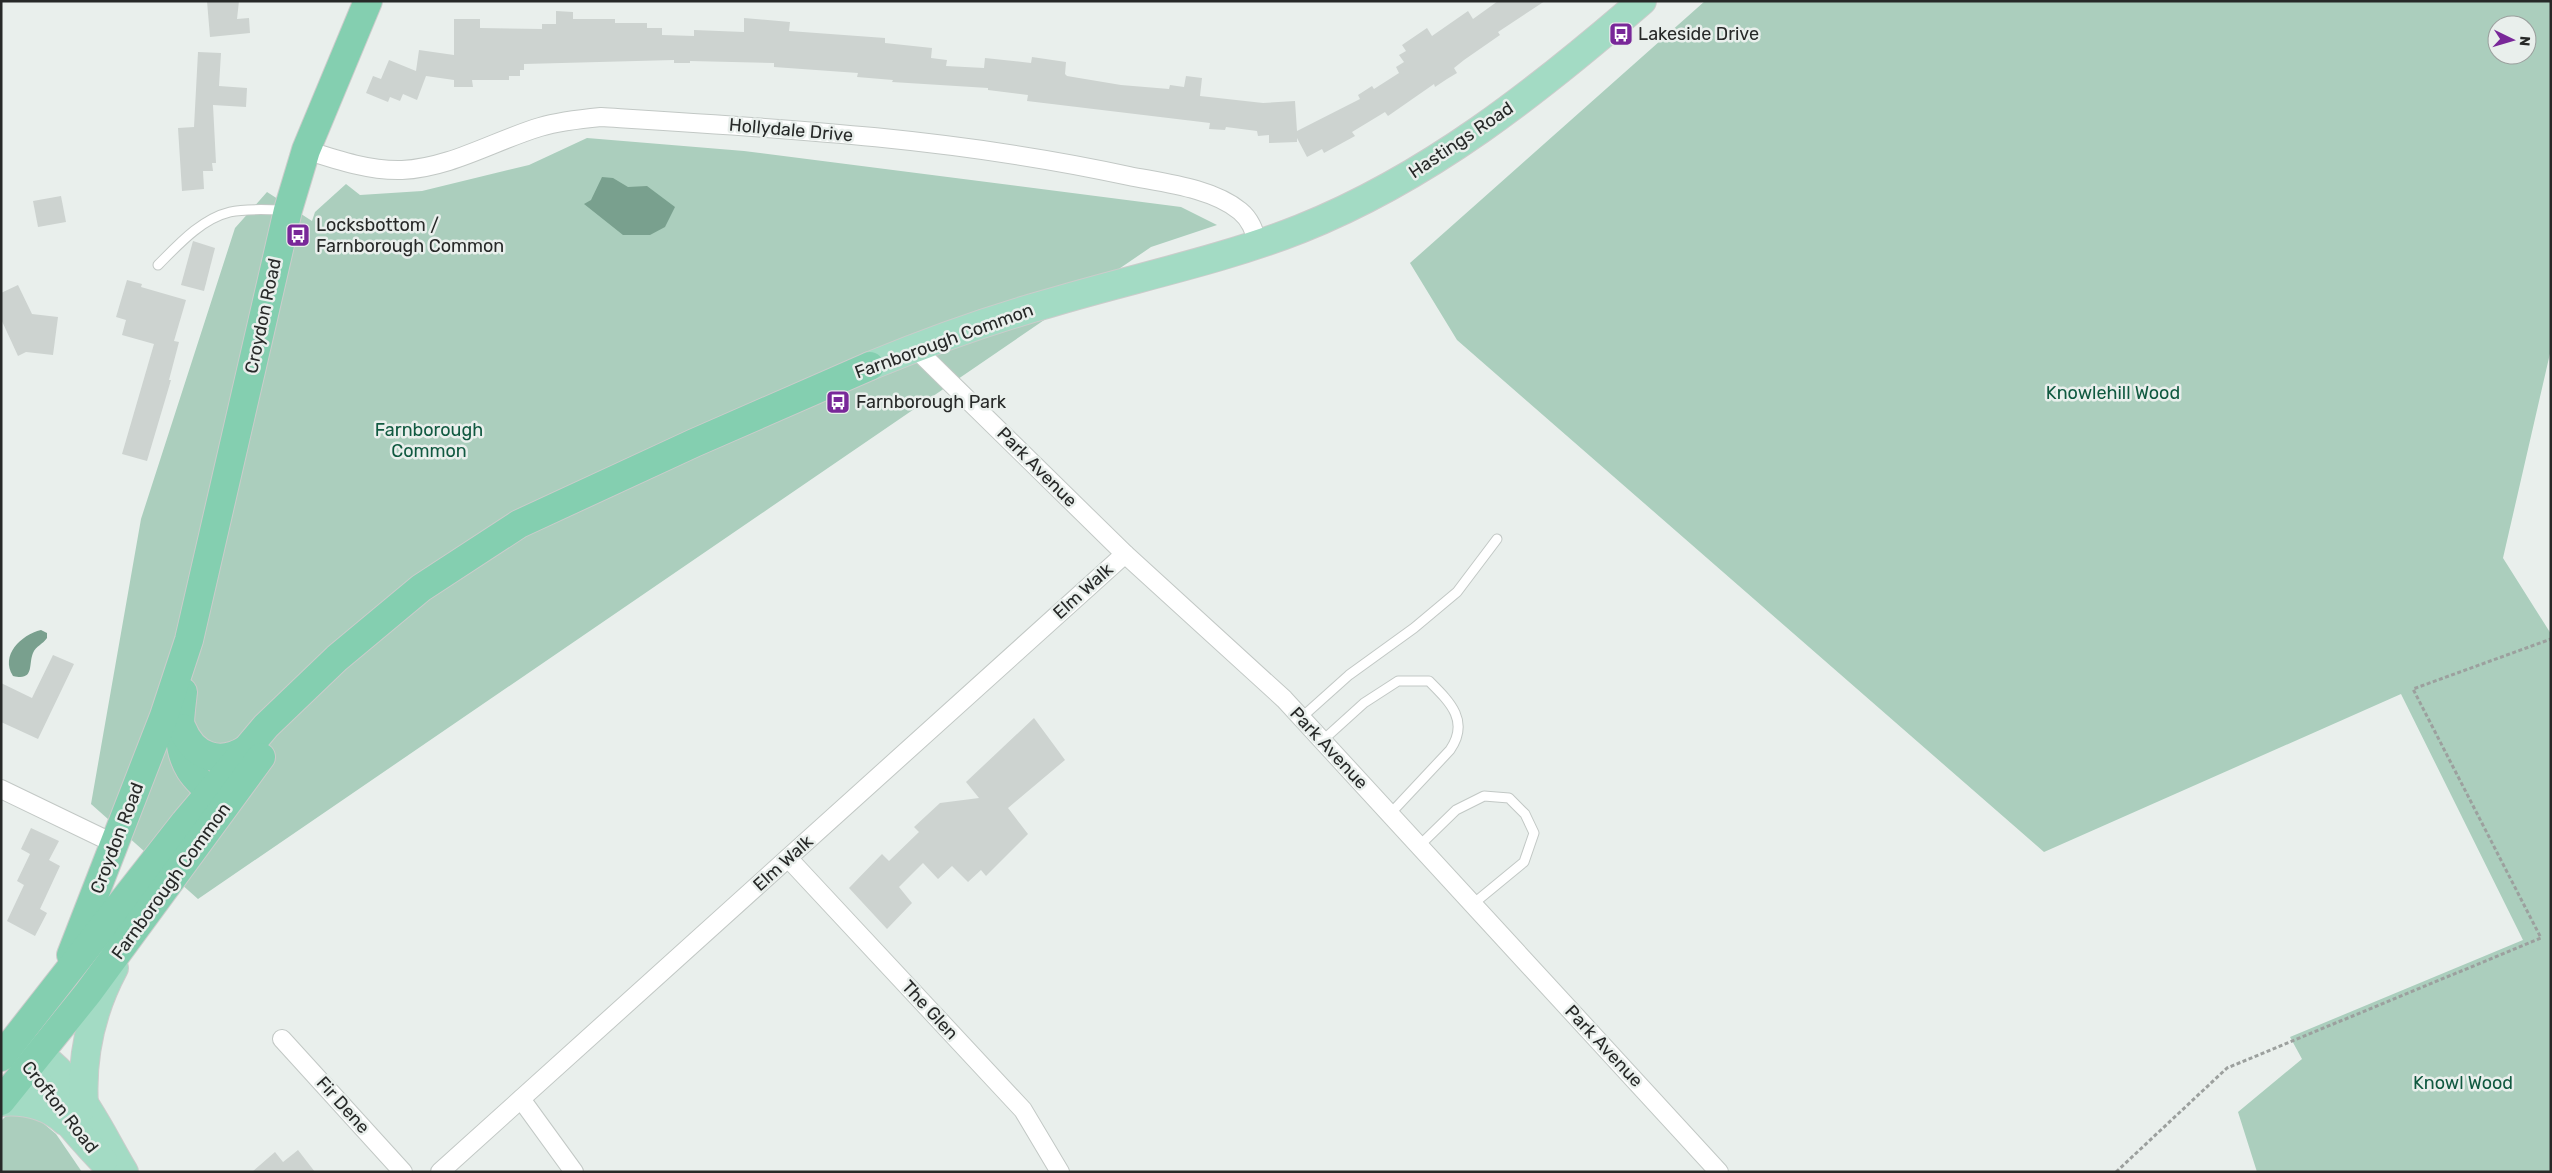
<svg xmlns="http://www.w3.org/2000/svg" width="2552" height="1173" viewBox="0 0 2552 1173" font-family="Rubik,sans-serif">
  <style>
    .green { fill: #abcebd; fill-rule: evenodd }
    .water { fill: #79a08e }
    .building { fill: #cdd3d0 }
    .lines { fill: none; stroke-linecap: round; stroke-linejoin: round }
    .service-casing { stroke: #c2c8c5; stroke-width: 11 }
    .minor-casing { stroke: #c2c8c5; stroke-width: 20 }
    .primary-casing { stroke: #cbcccb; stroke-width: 30 }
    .trunk-casing { stroke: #cbcccb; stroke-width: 30 }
    .path { stroke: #9ca09e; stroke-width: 3; stroke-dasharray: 4 2.5; stroke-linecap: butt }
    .service { stroke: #fff; stroke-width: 9 }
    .minor { stroke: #fff; stroke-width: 18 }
    .primary { stroke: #a3dbc4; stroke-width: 28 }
    .trunk { stroke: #84cfb0; stroke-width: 28 }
    .labels { text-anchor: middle; stroke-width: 5; stroke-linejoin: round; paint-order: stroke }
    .poi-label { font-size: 18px; fill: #272928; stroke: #e9efec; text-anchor: start }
    .street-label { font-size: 18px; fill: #272928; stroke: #e9efec }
    .park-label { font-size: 18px; fill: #105940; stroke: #e9efec }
  </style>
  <rect width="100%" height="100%" fill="#e9efec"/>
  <g class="green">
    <path d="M1705,1h846v348l-48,209 48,76v538h-294l-19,-60 64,-53 -12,-22 233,-97 -122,-246 -357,158 -587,-512 -47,-77zM2497,25h30v30h-30z"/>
    <polygon points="587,138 744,151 1181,207 1217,225 1151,247 198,899 91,804 141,519 235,228 267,192 312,221 315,212 346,184 360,195 422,191 529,165"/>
    <polygon points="31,1113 56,1134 82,1172 1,1172 1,1121 8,1114"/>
  </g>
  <g class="water">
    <polygon points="602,177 613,178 628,187 647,186 675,207 665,227 650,235 623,235 584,204 591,200"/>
    <path d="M41,630l6,3v5c-4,6 -11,8 -14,15 -5,12 2,28 -20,23 -13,-21 8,-41 28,-46z"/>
  </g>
  <g class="building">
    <polygon points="207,1 239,1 237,19 249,18 250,33 210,37"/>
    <polygon points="1498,1 1545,1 1498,32 1500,35 1464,60 1454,68 1457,73 1447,79 1435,87 1434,84 1388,116 1385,112 1352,132 1355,136 1324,153 1322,149 1307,157 1297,138 1297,142 1269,143 1269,135 1258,136 1257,131 1226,127 1225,130 1209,129 1210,123 1027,101 1028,95 988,90 988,88 892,82 893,80 857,77 858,73 774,67 774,63 690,61 690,63 674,63 674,60 524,64 524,70 520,70 520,76 509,76 509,80 472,80 473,87 454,87 454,80 426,76 417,100 403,94 400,101 390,97 388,102 366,93 373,76 381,79 389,60 416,71 419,50 454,55 454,19 480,19 480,28 542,29 542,24 556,24 556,11 573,12 573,19 615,19 615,23 647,23 647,28 662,28 662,35 694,36 694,30 744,32 744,18 790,22 789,31 885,38 885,43 932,48 931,58 947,60 946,66 984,68 985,58 1031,63 1032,57 1066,62 1065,74 1067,76 1121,85 1169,89 1170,85 1184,87 1186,76 1202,78 1200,96 1263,103 1295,101 1297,131 1360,99 1358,95 1372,86 1374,89 1399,73 1396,67 1404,62 1399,55 1406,51 1402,45 1427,28 1432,36 1468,11 1473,19"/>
    <polygon points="198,52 221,53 219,86 247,88 246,107 213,105 216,163 212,163 213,171 203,171 204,189 182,191 178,128 194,127"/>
    <polygon points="61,196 66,222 38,227 33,201"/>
    <polygon points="193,241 215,248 204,291 181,285"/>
    <polygon points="127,280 142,284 141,287 186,300 174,341 179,342 169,380 171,380 147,461 122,454 154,344 122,335 126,320 116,317"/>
    <polygon points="18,285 32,314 58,317 53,355 26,352 18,356 1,319 1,293"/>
    <polygon points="53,655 74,664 38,739 1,722 1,683 32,698"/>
    <polygon points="1034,718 1065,760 1008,808 1028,834 986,876 981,870 968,882 952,866 938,879 923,863 899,887 912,903 887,929 849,888 882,854 889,861 919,832 914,827 940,803 979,798 966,782"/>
    <polygon points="31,828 59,841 49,860 60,866 40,909 47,913 35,936 7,921 24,885 17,881 30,854 21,849"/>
    <polygon points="298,1150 315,1172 252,1172 275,1152 283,1162"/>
  </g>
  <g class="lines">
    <g class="service-casing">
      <g id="service">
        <path d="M158,265c20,-20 43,-46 72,-53 17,-4 37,-2 55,-2"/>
        <polyline points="1301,718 1349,675 1414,628 1457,592 1497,539"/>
        <path d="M1322,741l42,-38 34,-22h31c21,21 41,40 21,69l-60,64"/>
        <polyline points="1419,846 1456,810 1484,796 1509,798 1525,814 1534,833 1524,862 1473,904"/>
      </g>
    </g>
    <g class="minor-casing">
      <g id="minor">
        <path d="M306,150c31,10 64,21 96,20 48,-2 94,-30 138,-43 20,-6 40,-8 61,-10 177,11 355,21 528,59 35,7 83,12 111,35 11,9 14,20 18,33"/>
        <polyline points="915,348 1125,554 1284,699 1719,1172"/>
        <polyline points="1,789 115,844"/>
        <polyline points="788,858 1023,1110 1060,1172"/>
        <polyline points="282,1039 403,1172"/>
        <polyline points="521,1099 574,1172"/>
        <polyline points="440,1172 1125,554"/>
      </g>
    </g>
    <g class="primary-casing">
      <g id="primary">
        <path d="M870,366c58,-24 119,-46 180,-63 83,-25 169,-42 250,-74 128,-51 238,-138 342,-228"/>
        <path d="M17,1044c54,18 79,82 107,128"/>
        <path d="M17,1049c18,35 58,83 86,112"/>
        <path d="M1,1102c23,-2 46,3 64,19"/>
        <path d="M84,1106c-3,-48 7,-95 30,-138"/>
      </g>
    </g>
    <g class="trunk-casing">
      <g id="trunk">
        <path d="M183,692c-3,26 -8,54 7,78 9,14 23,21 26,38"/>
        <path d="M182,728c11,28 37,38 63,22"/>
        <polyline points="71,955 164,716 189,640 288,210 306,150 368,1"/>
        <polyline points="1,1057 185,822 266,726 337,658 421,588 519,524 694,443 870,366"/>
        <polyline points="1,1101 88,993 261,757"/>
      </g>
    </g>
    <polyline class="path" points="2116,1172 2227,1068 2541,938 2413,689 2551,639"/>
    <use href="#service" class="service"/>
    <use href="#minor" class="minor"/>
    <use href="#primary" class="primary"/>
    <use href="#trunk" class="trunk"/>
  </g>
  <defs>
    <g id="bus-square" transform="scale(1.25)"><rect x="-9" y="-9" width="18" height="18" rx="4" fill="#792899" stroke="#e9efec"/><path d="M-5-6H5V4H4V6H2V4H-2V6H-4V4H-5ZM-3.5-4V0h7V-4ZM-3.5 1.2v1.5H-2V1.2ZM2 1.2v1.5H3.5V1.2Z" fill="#fff"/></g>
  </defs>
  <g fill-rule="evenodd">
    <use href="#bus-square" x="1621" y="34"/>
    <use href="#bus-square" x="298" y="235"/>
    <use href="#bus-square" x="838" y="402"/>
  </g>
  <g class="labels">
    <g class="poi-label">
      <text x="1638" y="40">Lakeside Drive</text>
      <text x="316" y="231">Locksbottom /<tspan x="316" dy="21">Farnborough Common</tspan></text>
      <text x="856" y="408">Farnborough Park</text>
    </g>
    <g class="street-label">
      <text transform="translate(791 130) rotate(5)" y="6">Hollydale Drive</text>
      <text transform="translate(1461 140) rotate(-34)" y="6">Hastings Road</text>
      <text transform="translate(263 316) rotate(-78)" y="6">Croydon Road</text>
      <text transform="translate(944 341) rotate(-20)" y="6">Farnborough Common</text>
      <text transform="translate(1037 467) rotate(45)" y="6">Park Avenue</text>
      <text transform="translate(1083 591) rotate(-42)" y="6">Elm Walk</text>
      <text transform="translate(1329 748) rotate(47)" y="6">Park Avenue</text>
      <text transform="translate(117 838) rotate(-69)" y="6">Croydon Road</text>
      <text transform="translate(783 863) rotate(-42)" y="6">Elm Walk</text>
      <text transform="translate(171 881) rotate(-54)" y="6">Farnborough Common</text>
      <text transform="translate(930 1010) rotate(47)" y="6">The Glen</text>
      <text transform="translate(1604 1046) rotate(47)" y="6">Park Avenue</text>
      <text transform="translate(343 1105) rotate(48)" y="6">Fir Dene</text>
      <text transform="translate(60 1107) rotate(52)" y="6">Crofton Road</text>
    </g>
    <g class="park-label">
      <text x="2113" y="399">Knowlehill Wood</text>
      <text x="429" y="436">Farnborough<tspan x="429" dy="21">Common</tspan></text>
      <text x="2463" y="1089">Knowl Wood</text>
    </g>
  </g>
  <rect width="2552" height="1173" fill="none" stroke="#272928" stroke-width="5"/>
  <g transform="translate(2512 40) rotate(95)"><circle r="24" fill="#e9efec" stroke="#9ba09e"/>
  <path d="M0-4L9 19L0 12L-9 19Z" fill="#792899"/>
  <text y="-8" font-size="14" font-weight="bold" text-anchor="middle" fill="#272928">N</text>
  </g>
</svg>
